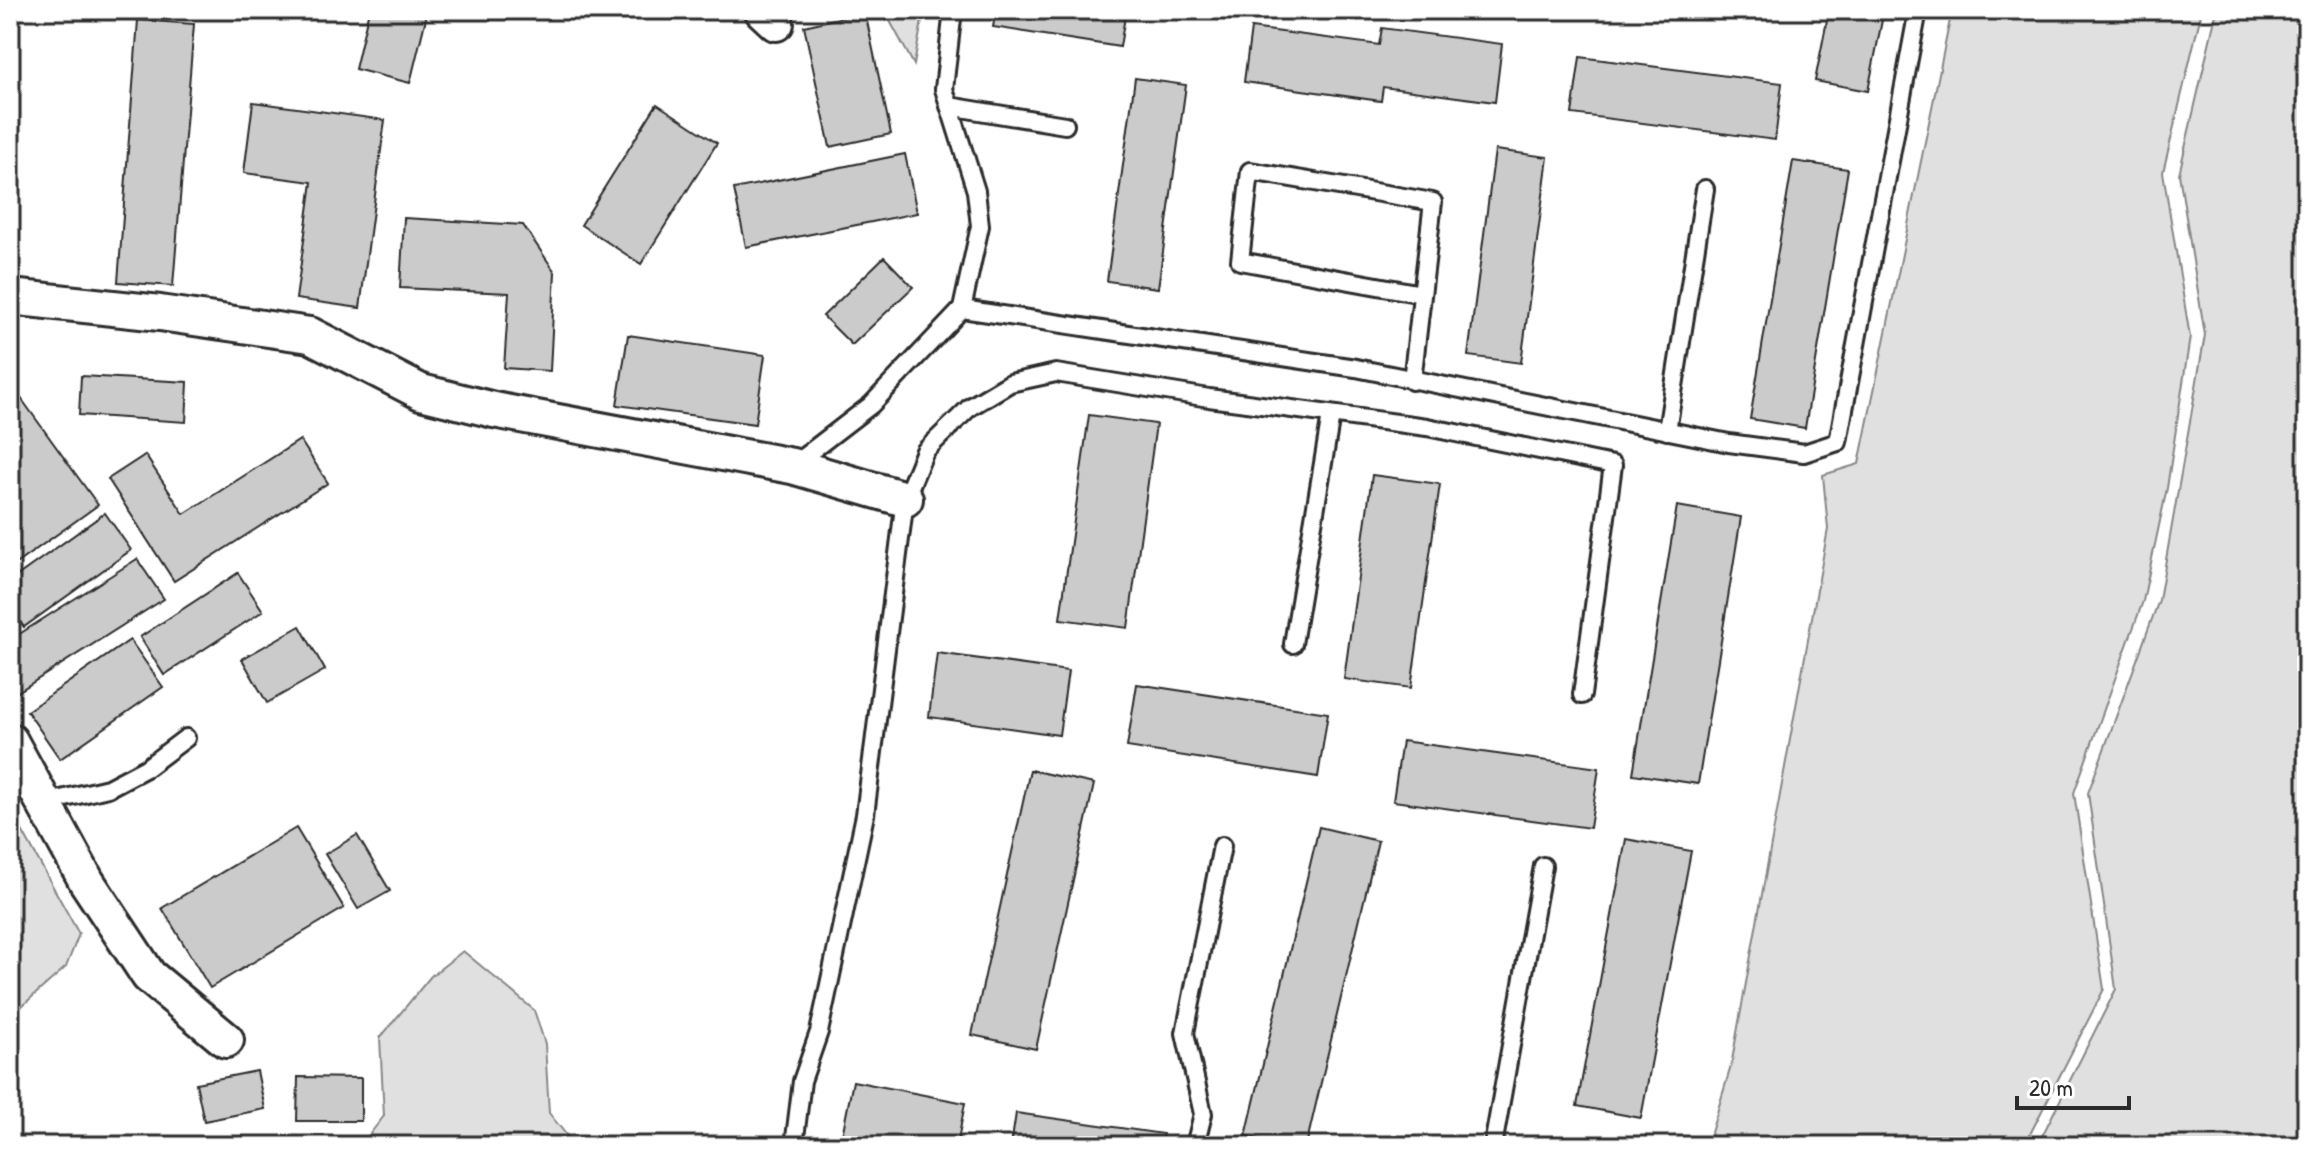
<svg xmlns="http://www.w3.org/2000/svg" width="2317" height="1156" viewBox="0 0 2317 1156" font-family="'Patrick Hand',sans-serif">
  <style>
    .green { fill: #e0e0e0; stroke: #868686; stroke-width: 2 }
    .building { fill: #cbcbcb; stroke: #2b2b2b; stroke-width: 2 }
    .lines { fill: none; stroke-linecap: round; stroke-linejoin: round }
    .lane-casing { stroke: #2b2b2b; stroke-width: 22 }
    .street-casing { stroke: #2b2b2b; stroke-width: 40 }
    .lane { stroke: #fff; stroke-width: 16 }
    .street { stroke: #fff; stroke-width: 34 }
  </style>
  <rect width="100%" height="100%" fill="#fff"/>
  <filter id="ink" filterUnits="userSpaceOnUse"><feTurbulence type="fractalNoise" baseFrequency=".0125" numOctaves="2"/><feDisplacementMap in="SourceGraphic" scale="16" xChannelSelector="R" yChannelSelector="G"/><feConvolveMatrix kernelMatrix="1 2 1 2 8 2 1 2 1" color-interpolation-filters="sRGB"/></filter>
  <g filter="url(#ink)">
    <g class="green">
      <polygon points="884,10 924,10 914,65"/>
      <polygon points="1952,10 2202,10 2163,172 2190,337 2167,488 2143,601 2074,793 2104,989 2024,1146 1707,1146 1731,1066 1828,529 1823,475 1859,464"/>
      <polygon points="2217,10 2307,10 2307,1146 2037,1146 2116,989 2088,793 2159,600 2205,335 2179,174"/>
      <polygon points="10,818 19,825 79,934 66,967 22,1006 10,1021"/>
      <polygon points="463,951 534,1010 545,1044 549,1113 575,1146 280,1146 362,1144 384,1116 380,1038 431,976"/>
    </g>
    <g class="building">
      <polygon points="369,10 428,10 410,83 355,69"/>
      <polygon points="996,10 1126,10 1120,47 993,27"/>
      <polygon points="1829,10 1884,10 1868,91 1815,81"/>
      <polygon points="865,12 891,134 830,147 804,26"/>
      <polygon points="138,20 194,24 173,286 118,282"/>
      <polygon points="1251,28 1379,45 1382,28 1502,44 1495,102 1383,87 1381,101 1244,82"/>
      <polygon points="1580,57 1782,83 1775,140 1572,114"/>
      <polygon points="1135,78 1186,85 1158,288 1107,281"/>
      <polygon points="253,102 385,120 360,308 296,299 312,182 244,173"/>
      <polygon points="657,104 717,143 641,264 581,225"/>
      <polygon points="1495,150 1548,157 1521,363 1468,356"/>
      <polygon points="905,154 917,213 746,247 734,189"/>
      <polygon points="1793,161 1848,169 1805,428 1750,419"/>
      <polygon points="404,218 523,225 555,272 550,371 504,368 509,293 400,288"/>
      <polygon points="884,257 913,287 852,345 823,316"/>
      <polygon points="628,335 765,355 755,424 617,405"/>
      <polygon points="81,376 188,382 186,422 79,415"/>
      <polygon points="10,383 98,505 10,568"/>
      <polygon points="1089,415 1156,424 1128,628 1060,619"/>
      <polygon points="300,440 328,483 174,581 108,479 145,455 184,514"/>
      <polygon points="1372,475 1440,484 1411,688 1344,679"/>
      <polygon points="1677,506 1741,517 1698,784 1633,774"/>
      <polygon points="105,513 131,550 24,627 10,608 10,581"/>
      <polygon points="137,559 164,599 16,693 10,683 10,640"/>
      <polygon points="238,573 263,611 164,675 140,637"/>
      <polygon points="300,626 325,670 267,703 242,659"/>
      <polygon points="130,640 163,687 60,759 27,711"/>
      <polygon points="937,653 1068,671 1059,735 929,717"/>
      <polygon points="1137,684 1328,713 1318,777 1127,747"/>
      <polygon points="1402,741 1599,768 1590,828 1393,801"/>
      <polygon points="1030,770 1094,784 1036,1049 972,1035"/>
      <polygon points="1319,827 1378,841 1306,1146 1287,1146 1246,1136"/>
      <polygon points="296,828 344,908 210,988 162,908"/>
      <polygon points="357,835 390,891 358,909 325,854"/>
      <polygon points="1626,839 1691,851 1641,1118 1577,1106"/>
      <polygon points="257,1071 265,1109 204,1121 196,1083"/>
      <polygon points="298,1077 361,1078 361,1121 297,1121"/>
      <polygon points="853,1081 965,1103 957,1146 870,1146 841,1141"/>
      <polygon points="1016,1113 1163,1134 1161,1146 1011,1146"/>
    </g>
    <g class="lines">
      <g class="lane-casing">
        <g id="lane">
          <polyline points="949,106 1065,125"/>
          <polyline points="962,309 1356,368 1729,443 1804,453 1838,442 1918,10"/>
          <polyline points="1412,381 1433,202 1250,171 1240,261 1422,294"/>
          <polyline points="1667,431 1705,189"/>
          <polyline points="793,465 871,405 962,309 980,226 976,191 944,89 953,10"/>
          <polyline points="1293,644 1331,415"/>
          <polyline points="44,803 108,788 146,768 186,738"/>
          <polyline points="794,1146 802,1081 819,1032 865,815 905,499 925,451 970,407 1010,383 1056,373 1209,398 1427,427 1613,465 1582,695"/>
          <polyline points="1195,1146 1203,1114 1185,1033 1222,846"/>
          <polyline points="1493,1146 1543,866"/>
        </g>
      </g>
      <g class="street-casing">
        <g id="street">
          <polyline points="762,10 776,23"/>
          <polyline points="10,297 160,313 310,335 421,392 494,410 792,466 905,499"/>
          <polyline points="10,741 87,882 149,976 226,1040"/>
        </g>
      </g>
      <use href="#lane" class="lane"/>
      <use href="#street" class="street"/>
    </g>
  </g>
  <rect width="2317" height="1156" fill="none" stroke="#fff" stroke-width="40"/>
  <rect x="20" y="20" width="2277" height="1116" fill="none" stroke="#2b2b2b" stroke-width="3" filter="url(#ink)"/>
  <path d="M2017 1096v12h112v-12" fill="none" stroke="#2b2b2b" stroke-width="4"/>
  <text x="2029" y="1096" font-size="24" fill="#2b2b2b" stroke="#ffffff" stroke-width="6" paint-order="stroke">20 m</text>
</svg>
